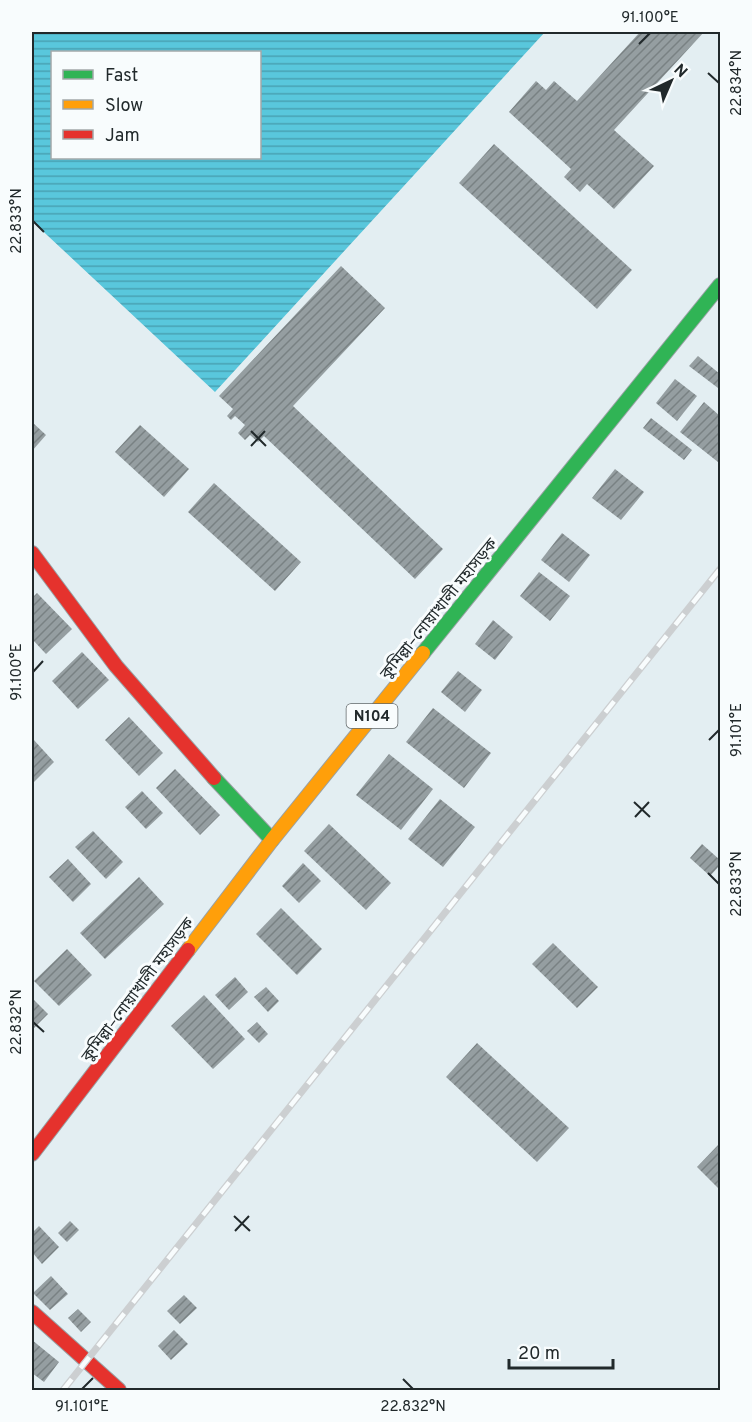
<svg xmlns="http://www.w3.org/2000/svg" width="752" height="1422" viewBox="0 0 752 1422" font-family="Overpass,'Noto Sans Bengali',sans-serif">
  <style>
    .water { fill: url(#water-rules); fill-rule: evenodd }
    .building { fill: url(#building-hatch) }
    .lines { fill: none; stroke-linecap: round; stroke-linejoin: round }
    .fast-casing { stroke: #99a1a4; stroke-width: 16 }
    .slow-casing { stroke: #99a1a4; stroke-width: 16 }
    .jam-casing { stroke: #99a1a4; stroke-width: 16 }
    .fast { stroke: #30b455; stroke-width: 14 }
    .slow { stroke: #ff9f0a; stroke-width: 14 }
    .jam { stroke: #e5322d; stroke-width: 14 }
    .rail-casing { stroke: #cccfd1; stroke-width: 7 }
    .rail { stroke: #f8fcfd; stroke-width: 4.5; stroke-dasharray: 14; stroke-linecap: butt }
    .ticks { fill: none; stroke: #21292b; stroke-width: 2 }
    .labels { text-anchor: middle; stroke-width: 6; stroke-linejoin: round; paint-order: stroke }
    .shield { fill: #f8fcfd; stroke: #62686a; stroke-width: 1.5 }
    .shield-label { font-size: 15px; font-weight: bold; fill: #21292b }
    .street-label { font-size: 16px; fill: #21292b; stroke: #f8fcfd }
    .neatline { fill: none; stroke: #21292b; stroke-width: 2 }
    .ticks-label { font-size: 15px; text-anchor: middle; fill: #21292b }
  </style>
  <defs>
    <pattern id="water-rules" width="6" height="5" patternUnits="userSpaceOnUse" patternTransform="scale(1.5)"><rect width="6" height="5" fill="#59c7dc"/><path d="M0 2.5h6" fill="none" stroke="#49a2b3"/></pattern>
    <pattern id="building-hatch" width="6" height="6" patternUnits="userSpaceOnUse" patternTransform="scale(1.5)"><rect width="6" height="6" fill="#959ea1"/><path d="M-1 1l2-2M0 6l6-6M5 7l2-2" fill="none" stroke="#798183"/></pattern>
  </defs>
  <rect width="100%" height="100%" fill="#e3eef2"/>
  <path class="water" d="M32,32h513l-330,360 -183,-171zM52,52h208v106h-208z"/>
  <g class="building">
    <polygon points="640,32 704,32 614,130 654,166 614,209 587,184 580,192 564,177 571,169 509,112 536,81 546,90 554,81 577,101"/>
    <polygon points="494,144 632,270 597,309 459,183"/>
    <polygon points="341,266 385,308 293,406 443,549 415,579 264,436 258,442 250,435 245,440 238,433 245,425 235,416 231,420 227,416 233,409 219,396"/>
    <polygon points="698,356 720,374 720,384 718,388 689,366"/>
    <polygon points="675,379 697,396 677,421 656,403"/>
    <polygon points="704,402 720,416 720,459 718,462 680,432"/>
    <polygon points="651,418 692,450 684,460 643,428"/>
    <polygon points="32,422 46,435 32,451"/>
    <polygon points="140,425 189,469 164,497 115,452"/>
    <polygon points="615,469 644,492 621,520 592,498"/>
    <polygon points="214,483 301,562 275,591 188,512"/>
    <polygon points="562,533 590,555 569,582 541,560"/>
    <polygon points="539,572 570,596 550,621 520,596"/>
    <polygon points="37,593 72,629 46,654 32,639 32,598"/>
    <polygon points="493,620 513,637 495,660 475,644"/>
    <polygon points="82,652 109,680 78,709 52,681"/>
    <polygon points="458,671 482,690 465,712 441,692"/>
    <polygon points="433,708 491,753 464,788 406,742"/>
    <polygon points="129,717 163,753 139,776 105,740"/>
    <polygon points="33,739 54,762 34,782 32,779"/>
    <polygon points="389,754 433,789 401,830 356,795"/>
    <polygon points="175,769 220,815 200,835 156,788"/>
    <polygon points="142,791 163,813 146,829 125,807"/>
    <polygon points="440,799 475,827 443,867 408,839"/>
    <polygon points="329,824 391,883 366,910 304,851"/>
    <polygon points="93,831 123,862 106,879 75,847"/>
    <polygon points="702,844 720,860 720,865 710,876 690,858"/>
    <polygon points="68,859 91,884 73,902 49,877"/>
    <polygon points="303,863 321,881 299,903 282,886"/>
    <polygon points="139,877 164,904 105,959 80,933"/>
    <polygon points="281,908 322,949 297,975 256,934"/>
    <polygon points="553,943 598,987 577,1008 532,964"/>
    <polygon points="67,949 92,975 59,1006 34,981"/>
    <polygon points="235,977 248,992 229,1010 215,995"/>
    <polygon points="266,987 279,1001 268,1012 254,997"/>
    <polygon points="204,995 245,1039 213,1069 171,1026"/>
    <polygon points="33,999 48,1014 32,1030 32,1000"/>
    <polygon points="257,1022 268,1034 259,1043 247,1031"/>
    <polygon points="477,1043 569,1128 537,1162 446,1077"/>
    <polygon points="720,1143 720,1190 697,1167"/>
    <polygon points="70,1221 79,1230 67,1242 58,1233"/>
    <polygon points="39,1226 59,1247 42,1264 32,1252 32,1233"/>
    <polygon points="51,1276 68,1294 50,1310 33,1293"/>
    <polygon points="184,1295 197,1308 180,1324 167,1311"/>
    <polygon points="78,1309 91,1322 81,1332 68,1318"/>
    <polygon points="174,1330 188,1344 171,1360 158,1346"/>
    <polygon points="32,1340 59,1362 44,1382 32,1373"/>
  </g>
  <g class="lines">
    <g class="fast-casing">
      <g id="fast">
        <polyline points="423,653 720,285"/>
        <polyline points="214,778 272,840"/>
      </g>
    </g>
    <g class="slow-casing">
      <polyline id="slow" points="188,950 272,840 423,653"/>
    </g>
    <g class="jam-casing">
      <g id="jam">
        <polyline points="32,553 116,666 214,778"/>
        <polyline points="32,1154 188,950"/>
        <polyline points="32,1312 119,1390"/>
      </g>
    </g>
    <use href="#fast" class="fast"/>
    <use href="#slow" class="slow"/>
    <use href="#jam" class="jam"/>
    <g class="rail-casing">
      <polyline id="rail" points="63,1390 720,569"/>
    </g>
    <use href="#rail" class="rail"/>
  </g>
  <path class="ticks" d="M639,44l11,-11M708,73l11,10M33,221l11,11M251,431l15,15M251,446l14,-15M33,672l10,-11M709,740l10,-10M634,802l16,15M635,817l14,-15M708,873l11,11M33,1022l11,10M234,1216l16,15M235,1231l14,-15M403,1379l10,10M82,1389l11,-11"/>
  <g class="labels">
    <rect class="shield" x="346.5" y="704" width="51" height="24" rx="4.5"/>
    <g class="shield-label">
      <text x="372" y="721">N104</text>
    </g>
    <g class="street-label">
      <text transform="translate(438 608) rotate(-51)" y="6">কুমিল্লা–নোয়াখালী মহাসড়ক</text>
      <text transform="translate(137 989) rotate(-53)" y="6">কুমিল্লা–নোয়াখালী মহাসড়ক</text>
    </g>
  </g>
  <rect width="752" height="1422" fill="none" stroke="#f8fcfd" stroke-width="66"/>
  <rect x="51" y="51" width="210" height="108" fill="#f8fcfd" stroke="#a2a8a9" stroke-width="1.5"/>
  <rect x="63" y="70" width="30" height="9" fill="#30b455" stroke="#a2a8a9" stroke-width="1.5"/>
  <text x="105" y="81" font-size="18" fill="#21292b">Fast</text>
  <rect x="63" y="100" width="30" height="9" fill="#ff9f0a" stroke="#a2a8a9" stroke-width="1.5"/>
  <text x="105" y="111" font-size="18" fill="#21292b">Slow</text>
  <rect x="63" y="130" width="30" height="9" fill="#e5322d" stroke="#a2a8a9" stroke-width="1.5"/>
  <text x="105" y="141" font-size="18" fill="#21292b">Jam</text>
  <g transform="translate(671 81) rotate(44)" stroke="#f8fcfd" stroke-width="4.5" paint-order="stroke">
  <path d="M0-4.5L10 22L0 15L-10 22Z" fill="#21292b"/>
  <text y="-9" font-size="16" font-weight="bold" text-anchor="middle" fill="#21292b">N</text>
  </g>
  <path d="M509 1359v9h104v-9" fill="none" stroke="#21292b" stroke-width="3"/>
  <text x="518" y="1359" font-size="18" fill="#21292b" stroke="#f8fcfd" stroke-width="4.5" paint-order="stroke">20 m</text>
  <rect x="33" y="33" width="686" height="1356" class="neatline"/>
  <g class="ticks-label">
    <text x="650" y="22">91.100°E</text>
    <text transform="translate(736 83) rotate(-90)" y="5">22.834°N</text>
    <text transform="translate(16 221) rotate(-90)" y="5">22.833°N</text>
    <text transform="translate(16 672) rotate(-90)" y="5">91.100°E</text>
    <text transform="translate(736 730) rotate(-90)" y="5">91.101°E</text>
    <text transform="translate(736 884) rotate(-90)" y="5">22.833°N</text>
    <text transform="translate(16 1022) rotate(-90)" y="5">22.832°N</text>
    <text x="82" y="1411">91.101°E</text>
    <text x="413" y="1411">22.832°N</text>
  </g>
</svg>
